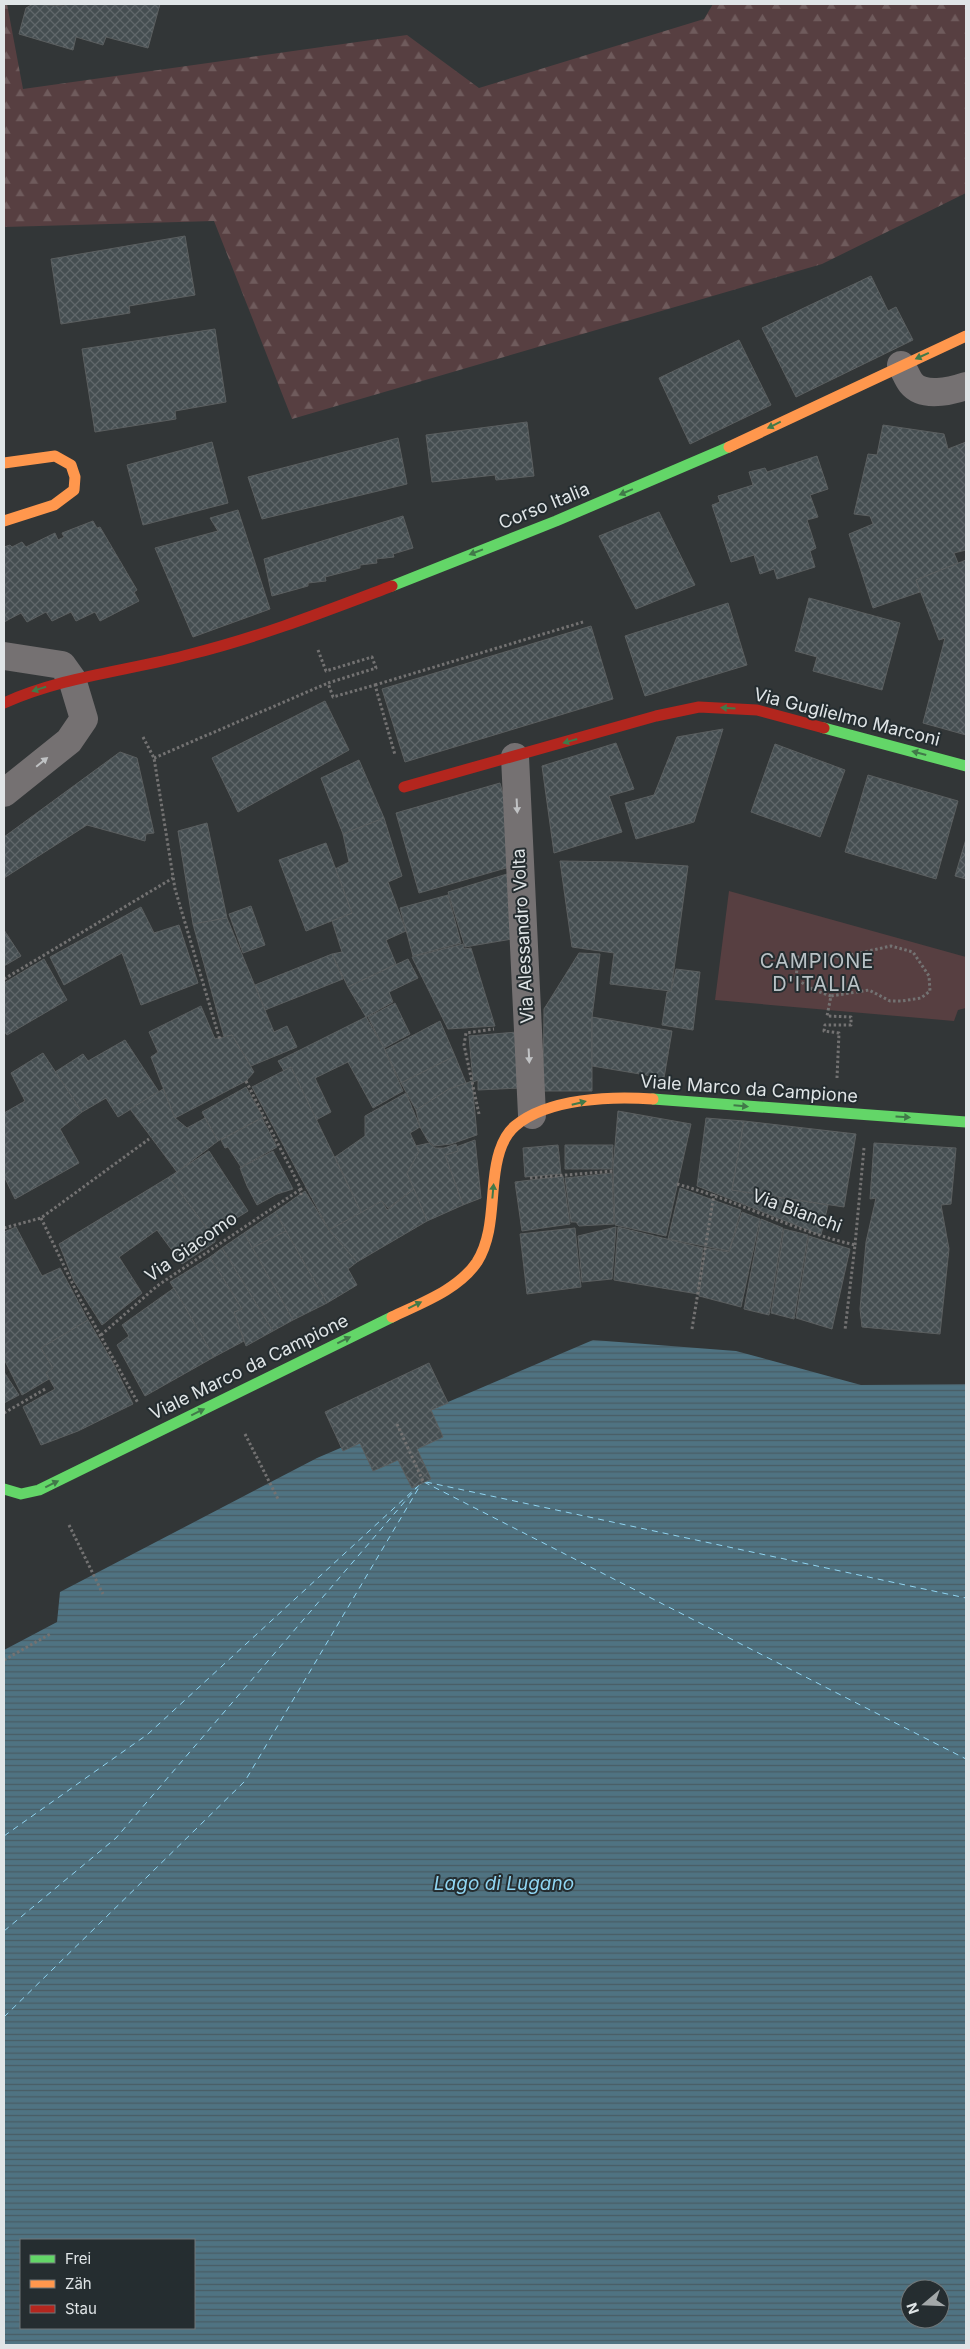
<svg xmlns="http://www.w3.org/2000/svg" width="970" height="2349" viewBox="0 0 970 2349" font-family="Inter,sans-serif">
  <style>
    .forest { fill: url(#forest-firs) }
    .park { fill: #573f41 }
    .water { fill: url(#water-rules); fill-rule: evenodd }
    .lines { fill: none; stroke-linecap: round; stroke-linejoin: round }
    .ferry { stroke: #90d5f2; stroke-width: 1; stroke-dasharray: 6 5; stroke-linecap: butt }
    .building { fill: url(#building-cross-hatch); stroke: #5b5f60 }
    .path { stroke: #737272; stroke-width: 3; stroke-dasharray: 2.5 2.5; stroke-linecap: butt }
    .street { stroke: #757172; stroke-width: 28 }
    .fast { stroke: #63d668; stroke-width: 11 }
    .slow { stroke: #ff974d; stroke-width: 11 }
    .jam { stroke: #b3261e; stroke-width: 11 }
    .oneway { fill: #417949 }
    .oneway2 { fill: #c0c2c4 }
    .labels { text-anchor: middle; stroke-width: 4; stroke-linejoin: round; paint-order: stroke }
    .street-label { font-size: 18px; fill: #e0e5e7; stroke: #252d30 }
    .water-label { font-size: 19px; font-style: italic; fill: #90d5f2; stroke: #252d30 }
    .quarter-label { font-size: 20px; letter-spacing: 1px; fill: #b9c2c6; stroke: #252d30 }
  </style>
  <defs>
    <pattern id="forest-firs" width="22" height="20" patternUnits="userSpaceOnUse" patternTransform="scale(1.25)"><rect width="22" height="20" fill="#573f41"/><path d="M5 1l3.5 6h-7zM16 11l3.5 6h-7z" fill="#6f5b5c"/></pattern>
    <pattern id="water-rules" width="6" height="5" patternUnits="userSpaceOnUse" patternTransform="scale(1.25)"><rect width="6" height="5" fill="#4f7382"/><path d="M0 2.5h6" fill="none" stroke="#495c64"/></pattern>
    <pattern id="building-cross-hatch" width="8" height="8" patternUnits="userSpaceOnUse" patternTransform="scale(1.25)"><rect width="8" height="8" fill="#454e51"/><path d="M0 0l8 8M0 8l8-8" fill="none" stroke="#60676a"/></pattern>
  </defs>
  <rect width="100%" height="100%" fill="#323637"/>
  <polygon class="forest" points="4,4 7,4 23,89 407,35 479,88 704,19 713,4 966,4 966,193 822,264 292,419 214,221 4,227"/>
  <polygon class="park" points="729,891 966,957 966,1008 958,1010 954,1021 715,1000"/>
  <path class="water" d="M593,1340l143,11 125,34 105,-1v961h-962v-695l53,-28 3,-30 257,-134zM21,2240h173v88h-173zM910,2289h30v30h-30z"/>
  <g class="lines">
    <g class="ferry">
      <polyline points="424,1482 966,1759"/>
      <polyline points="426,1482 966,1598"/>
      <polyline points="4,1836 148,1734 417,1487"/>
      <polyline points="4,1931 116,1838 419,1485"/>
      <polyline points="4,2017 245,1781 421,1484"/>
    </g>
  </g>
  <g class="building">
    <polygon points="33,4 64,6 65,4 160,4 148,48 106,37 103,45 76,37 73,50 19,34 26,8"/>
    <polygon points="185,236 195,295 129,306 130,313 61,324 51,259"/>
    <polygon points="871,276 888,311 896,307 913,340 796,397 762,328"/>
    <polygon points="215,329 226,402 175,411 176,419 95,432 82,349"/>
    <polygon points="739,340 771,405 690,444 659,378"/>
    <polygon points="527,422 534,476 496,480 495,475 432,482 426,435"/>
    <polygon points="883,425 944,434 948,449 966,442 966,550 954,553 958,563 916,580 920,592 873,608 849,534 873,524 870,516 854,514 868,454 877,455"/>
    <polygon points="398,438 407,484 262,519 248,477"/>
    <polygon points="212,442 228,503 143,525 127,465"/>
    <polygon points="817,456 828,489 810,495 818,517 807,520 816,548 810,551 815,567 777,579 774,569 760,574 754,555 731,562 712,505 720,502 718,496 753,485 749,472 765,468 767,472"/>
    <polygon points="238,510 270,609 193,637 155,548 218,531 210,518"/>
    <polygon points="659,512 695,585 636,609 599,536"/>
    <polygon points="403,516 413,548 393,554 394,557 376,559 377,563 360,565 360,568 325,577 326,581 308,583 308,586 272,596 264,559"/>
    <polygon points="93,521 97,528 100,527 137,590 134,592 139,601 100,621 95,612 76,621 71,612 52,621 46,612 27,622 21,613 4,622 4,547 10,545 12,547 22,542 26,547 55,533 58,540 64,537 62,533"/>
    <polygon points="966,560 966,735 923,723 945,638 939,640 916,580"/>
    <polygon points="809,598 900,623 882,690 813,671 817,657 795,651"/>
    <polygon points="728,603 747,665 645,696 625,636"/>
    <polygon points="591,626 613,699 405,762 382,689"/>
    <polygon points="325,701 349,750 238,812 212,758"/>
    <polygon points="723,729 694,822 636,839 625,803 654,795 677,737"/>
    <polygon points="616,743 634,789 609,796 622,832 554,853 542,766"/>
    <polygon points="775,744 845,770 820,837 751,812"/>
    <polygon points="120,752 137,758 154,833 146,834 145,841 87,825 4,878 4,837"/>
    <polygon points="359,760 384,818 343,834 321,778"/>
    <polygon points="868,775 958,801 936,879 845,852"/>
    <polygon points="500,783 510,819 513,866 419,893 396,813"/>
    <polygon points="384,818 402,876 388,882 406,931 386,940 396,964 348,987 332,954 342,952 332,921 352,913 335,869 349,862 343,834"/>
    <polygon points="207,823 227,918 193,924 178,831"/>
    <polygon points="966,839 966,879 955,876"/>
    <polygon points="326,843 352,913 306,931 279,860"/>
    <polygon points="560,861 624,862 688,866 671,991 610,984 614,953 572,947"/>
    <polygon points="507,874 518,938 465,947 448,892"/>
    <polygon points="448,895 461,943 413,956 400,908"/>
    <polygon points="251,906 265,945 243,953 229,914"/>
    <polygon points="141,907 154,933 179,925 198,983 141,1005 122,953 64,985 50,957"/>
    <polygon points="227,918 274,1032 287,1026 297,1047 251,1066 232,1035 224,1037 193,924"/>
    <polygon points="4,930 21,956 4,966"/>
    <polygon points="463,944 464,949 471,948 495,1026 448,1029 412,957"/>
    <polygon points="579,953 600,954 592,1017 592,1091 543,1091 544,1009"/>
    <polygon points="332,954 343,979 265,1010 255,985"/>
    <polygon points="44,959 67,1000 7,1035 4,1031 4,983"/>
    <polygon points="408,959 418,978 389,992 393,1002 366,1017 348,987"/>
    <polygon points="676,969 700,972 693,1030 662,1025 667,992 671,991"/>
    <polygon points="395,1003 410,1034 384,1048 368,1017"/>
    <polygon points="201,1006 215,1039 232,1035 254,1072 246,1081 175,1118 151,1057 158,1052 149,1032"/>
    <polygon points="366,1017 384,1048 403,1091 373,1108 348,1062 315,1078 331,1112 316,1120 291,1067 284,1071 278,1061"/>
    <polygon points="592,1017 672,1031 664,1078 592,1066"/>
    <polygon points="440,1021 455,1056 401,1083 385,1050"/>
    <polygon points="517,1032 520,1088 478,1090 478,1080 473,1082 469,1036"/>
    <polygon points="125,1040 159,1092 118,1117 106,1098 82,1112 55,1072 83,1054 88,1061"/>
    <polygon points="43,1053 82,1112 60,1129 79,1163 15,1199 4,1176 4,1113 25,1101 11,1073"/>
    <polygon points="455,1056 466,1083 449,1089 416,1110 401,1083"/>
    <polygon points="291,1067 362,1214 329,1230 252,1087"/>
    <polygon points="472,1081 477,1135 451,1144 434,1146 428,1141 420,1127 416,1110 449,1089"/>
    <polygon points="246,1087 263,1117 218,1141 202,1112"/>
    <polygon points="163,1089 175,1118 187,1128 205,1118 218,1141 177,1172 130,1109"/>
    <polygon points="406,1093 420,1127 410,1133 419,1152 408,1175 414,1189 388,1208 382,1201 362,1214 335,1157 365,1136 365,1116"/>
    <polygon points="618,1111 691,1124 666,1236 615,1225 613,1168"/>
    <polygon points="262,1118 277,1147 241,1167 228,1147 225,1148 221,1140"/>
    <polygon points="706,1118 744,1121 732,1190 828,1205 821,1235 697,1186"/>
    <polygon points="744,1121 856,1134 844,1207 732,1190"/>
    <polygon points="475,1140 481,1198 463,1205 445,1155 458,1151 456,1147"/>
    <polygon points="429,1143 435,1148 444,1148 456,1144 458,1151 445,1155 463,1205 427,1221 407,1173 419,1152 416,1146"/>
    <polygon points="874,1143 956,1148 951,1204 941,1205 949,1249 940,1334 862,1327 860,1309 866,1242 876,1198 870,1199"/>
    <polygon points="558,1145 561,1174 525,1177 523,1148"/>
    <polygon points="565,1145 613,1145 612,1169 565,1169"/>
    <polygon points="209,1151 248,1211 211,1234 169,1177"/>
    <polygon points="273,1151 293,1189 277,1194 257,1205 247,1186 240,1168"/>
    <polygon points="612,1173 614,1224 579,1226 576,1222 571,1222 565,1178"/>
    <polygon points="563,1176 570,1224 522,1231 515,1182"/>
    <polygon points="169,1177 211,1234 215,1232 215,1242 182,1264 157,1230 119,1257 142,1293 102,1325 74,1281 59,1244"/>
    <polygon points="680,1188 741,1210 729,1251 668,1239"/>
    <polygon points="414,1189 427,1221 357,1262 329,1230 382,1201 387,1210"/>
    <polygon points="305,1191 329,1230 357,1262 348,1269 357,1285 327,1303 275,1212"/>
    <polygon points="275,1212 286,1231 252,1248 244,1233"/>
    <polygon points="742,1212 760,1219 741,1307 699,1296 705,1248 729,1252"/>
    <polygon points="761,1219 783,1228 769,1315 744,1309"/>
    <polygon points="16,1227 42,1276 60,1268 88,1320 41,1348 53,1368 46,1373 49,1379 22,1395 4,1359 4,1232"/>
    <polygon points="616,1227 612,1279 582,1282 578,1236"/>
    <polygon points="618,1227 703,1248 698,1294 614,1280"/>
    <polygon points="575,1228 581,1287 527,1294 520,1234"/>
    <polygon points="784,1229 808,1235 794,1319 771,1313"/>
    <polygon points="286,1231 327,1303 293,1320 252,1248"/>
    <polygon points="244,1233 293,1320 273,1331 222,1248"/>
    <polygon points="809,1236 850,1249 832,1329 796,1318"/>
    <polygon points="222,1248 273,1331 246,1346 234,1312 242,1309 210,1257"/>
    <polygon points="210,1257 242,1309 234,1312 244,1341 214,1357 170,1282"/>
    <polygon points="174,1288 214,1357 145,1396 117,1345 129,1336 122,1325"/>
    <polygon points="88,1320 113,1363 133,1404 78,1431 41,1445 23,1407 55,1389 46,1373 53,1368 41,1348"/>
    <polygon points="429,1363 448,1403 431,1410 443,1437 417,1449 431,1479 412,1488 398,1460 373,1471 360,1443 343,1451 325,1412"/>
    <polygon points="4,1372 19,1395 4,1403"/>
  </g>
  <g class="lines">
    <g class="path">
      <polyline points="318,650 326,671 372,657 376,668 328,683 333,697 375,685 395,755"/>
      <polyline points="375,685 583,622"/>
      <polyline points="143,737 154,758 175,889 220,1040"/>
      <polyline points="154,758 328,683"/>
      <polyline points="4,979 173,878"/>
      <polyline points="831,996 814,990 796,979 798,957 813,953 841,957 891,946 913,952 929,976 930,991 921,998 902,1001 890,1001 869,990 831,996 827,1016 851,1017 851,1025 825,1025 824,1031 839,1033 837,1078"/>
      <polyline points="246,1081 301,1189 301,1196"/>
      <polyline points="479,1114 464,1045 466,1033 494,1029"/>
      <polyline points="530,1178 614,1171"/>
      <path d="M677,1184c61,17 117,47 178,61l-10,85"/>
      <polyline points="41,1218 80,1299 138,1403"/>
      <polyline points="4,1228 41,1218 149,1139"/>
      <polyline points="855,1245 864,1148"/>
      <polyline points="692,1329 714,1194"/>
      <polyline points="101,1335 157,1286 301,1189"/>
      <polyline points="4,1413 47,1388"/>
      <polyline points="397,1424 423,1481"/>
      <polyline points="245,1434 278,1499"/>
      <polyline points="69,1525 103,1594"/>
      <polyline points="4,1660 52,1633"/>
    </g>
    <g class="street">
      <path d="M901,365c4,6 6,13 10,18 12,15 40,8 55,3"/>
      <polyline points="4,656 62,665 72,679 84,719 69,741 4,793"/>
      <polyline points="515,757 532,1115"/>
    </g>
    <g class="fast">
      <polyline points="392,586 556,521 729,447"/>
      <polyline points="824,728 966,766"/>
      <polyline points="653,1099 966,1122"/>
      <polyline points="4,1489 21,1494 39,1490 392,1317"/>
    </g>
    <g class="slow">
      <polyline points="729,447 966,336"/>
      <polyline points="4,463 55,456 71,465 75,477 74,490 54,505 4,521"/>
      <path d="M392,1317c29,-14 66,-27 85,-55 15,-24 14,-54 17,-81 2,-19 6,-42 21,-55 33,-28 97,-30 138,-27"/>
    </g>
    <g class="jam">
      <path d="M4,703c60,-27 124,-32 187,-49 69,-17 135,-43 201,-68"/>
      <polyline points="404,787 656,716 699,707 757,710 824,728"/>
    </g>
  </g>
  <defs><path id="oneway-solid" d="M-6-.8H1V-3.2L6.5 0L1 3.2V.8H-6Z" transform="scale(1.25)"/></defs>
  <g class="oneway">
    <use href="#oneway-solid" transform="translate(922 356) rotate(156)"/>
    <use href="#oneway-solid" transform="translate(774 425) rotate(154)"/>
    <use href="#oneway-solid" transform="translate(626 492) rotate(157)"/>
    <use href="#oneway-solid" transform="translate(476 552) rotate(159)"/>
    <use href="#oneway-solid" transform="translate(39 689) rotate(163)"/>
    <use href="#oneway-solid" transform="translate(728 708) rotate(-177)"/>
    <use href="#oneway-solid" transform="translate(570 741) rotate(164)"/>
    <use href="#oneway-solid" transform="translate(919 753) rotate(-165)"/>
    <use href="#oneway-solid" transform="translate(579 1103) rotate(-14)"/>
    <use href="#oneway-solid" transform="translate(741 1106) rotate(5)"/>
    <use href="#oneway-solid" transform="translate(903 1117) rotate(4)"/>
    <use href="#oneway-solid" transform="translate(493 1191) rotate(-85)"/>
    <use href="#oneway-solid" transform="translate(415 1305) rotate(-26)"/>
    <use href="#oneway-solid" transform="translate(344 1340) rotate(-26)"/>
    <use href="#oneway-solid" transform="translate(198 1412) rotate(-26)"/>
    <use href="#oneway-solid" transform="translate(52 1484) rotate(-26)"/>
  </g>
  <g class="oneway2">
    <use href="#oneway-solid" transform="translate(42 762) rotate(-39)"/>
    <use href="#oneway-solid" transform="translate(517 806) rotate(87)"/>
    <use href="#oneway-solid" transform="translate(529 1056) rotate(87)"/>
  </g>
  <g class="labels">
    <g class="street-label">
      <text transform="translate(544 506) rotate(-22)" y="6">Corso Italia</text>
      <text transform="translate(847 717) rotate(14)" y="6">Via Guglielmo Marconi</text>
      <text transform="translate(523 936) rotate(-93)" y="6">Via Alessandro Volta</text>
      <text transform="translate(749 1089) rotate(4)" y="6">Viale Marco da Campione</text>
      <text transform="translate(797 1211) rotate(20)" y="6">Via Bianchi</text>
      <text transform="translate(191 1247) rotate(-35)" y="6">Via Giacomo</text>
      <text transform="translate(249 1367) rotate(-26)" y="6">Viale Marco da Campione</text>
    </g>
    <g class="water-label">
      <text x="504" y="1890">Lago di Lugano</text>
    </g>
    <g class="quarter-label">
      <text x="817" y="968">CAMPIONE<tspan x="817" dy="23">D'ITALIA</tspan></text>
    </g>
  </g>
  <rect width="970" height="2349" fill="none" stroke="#e0e5e7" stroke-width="10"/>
  <rect x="20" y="2239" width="175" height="90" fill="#252d30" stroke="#707779"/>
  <rect x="30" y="2255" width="25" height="8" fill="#63d668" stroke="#707779"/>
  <text x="65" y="2264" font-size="15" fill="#e0e5e7">Frei</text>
  <rect x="30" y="2280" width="25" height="8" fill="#ff974d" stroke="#707779"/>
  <text x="65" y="2289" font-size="15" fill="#e0e5e7">Zäh</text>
  <rect x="30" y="2305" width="25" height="8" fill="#b3261e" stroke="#707779"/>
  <text x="65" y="2314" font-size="15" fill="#e0e5e7">Stau</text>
  <g transform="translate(925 2304) rotate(251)"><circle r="24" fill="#252d30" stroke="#707779"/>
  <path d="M0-4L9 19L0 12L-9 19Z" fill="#a3a8a9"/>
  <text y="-8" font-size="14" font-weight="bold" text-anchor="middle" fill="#e0e5e7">N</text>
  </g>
</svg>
